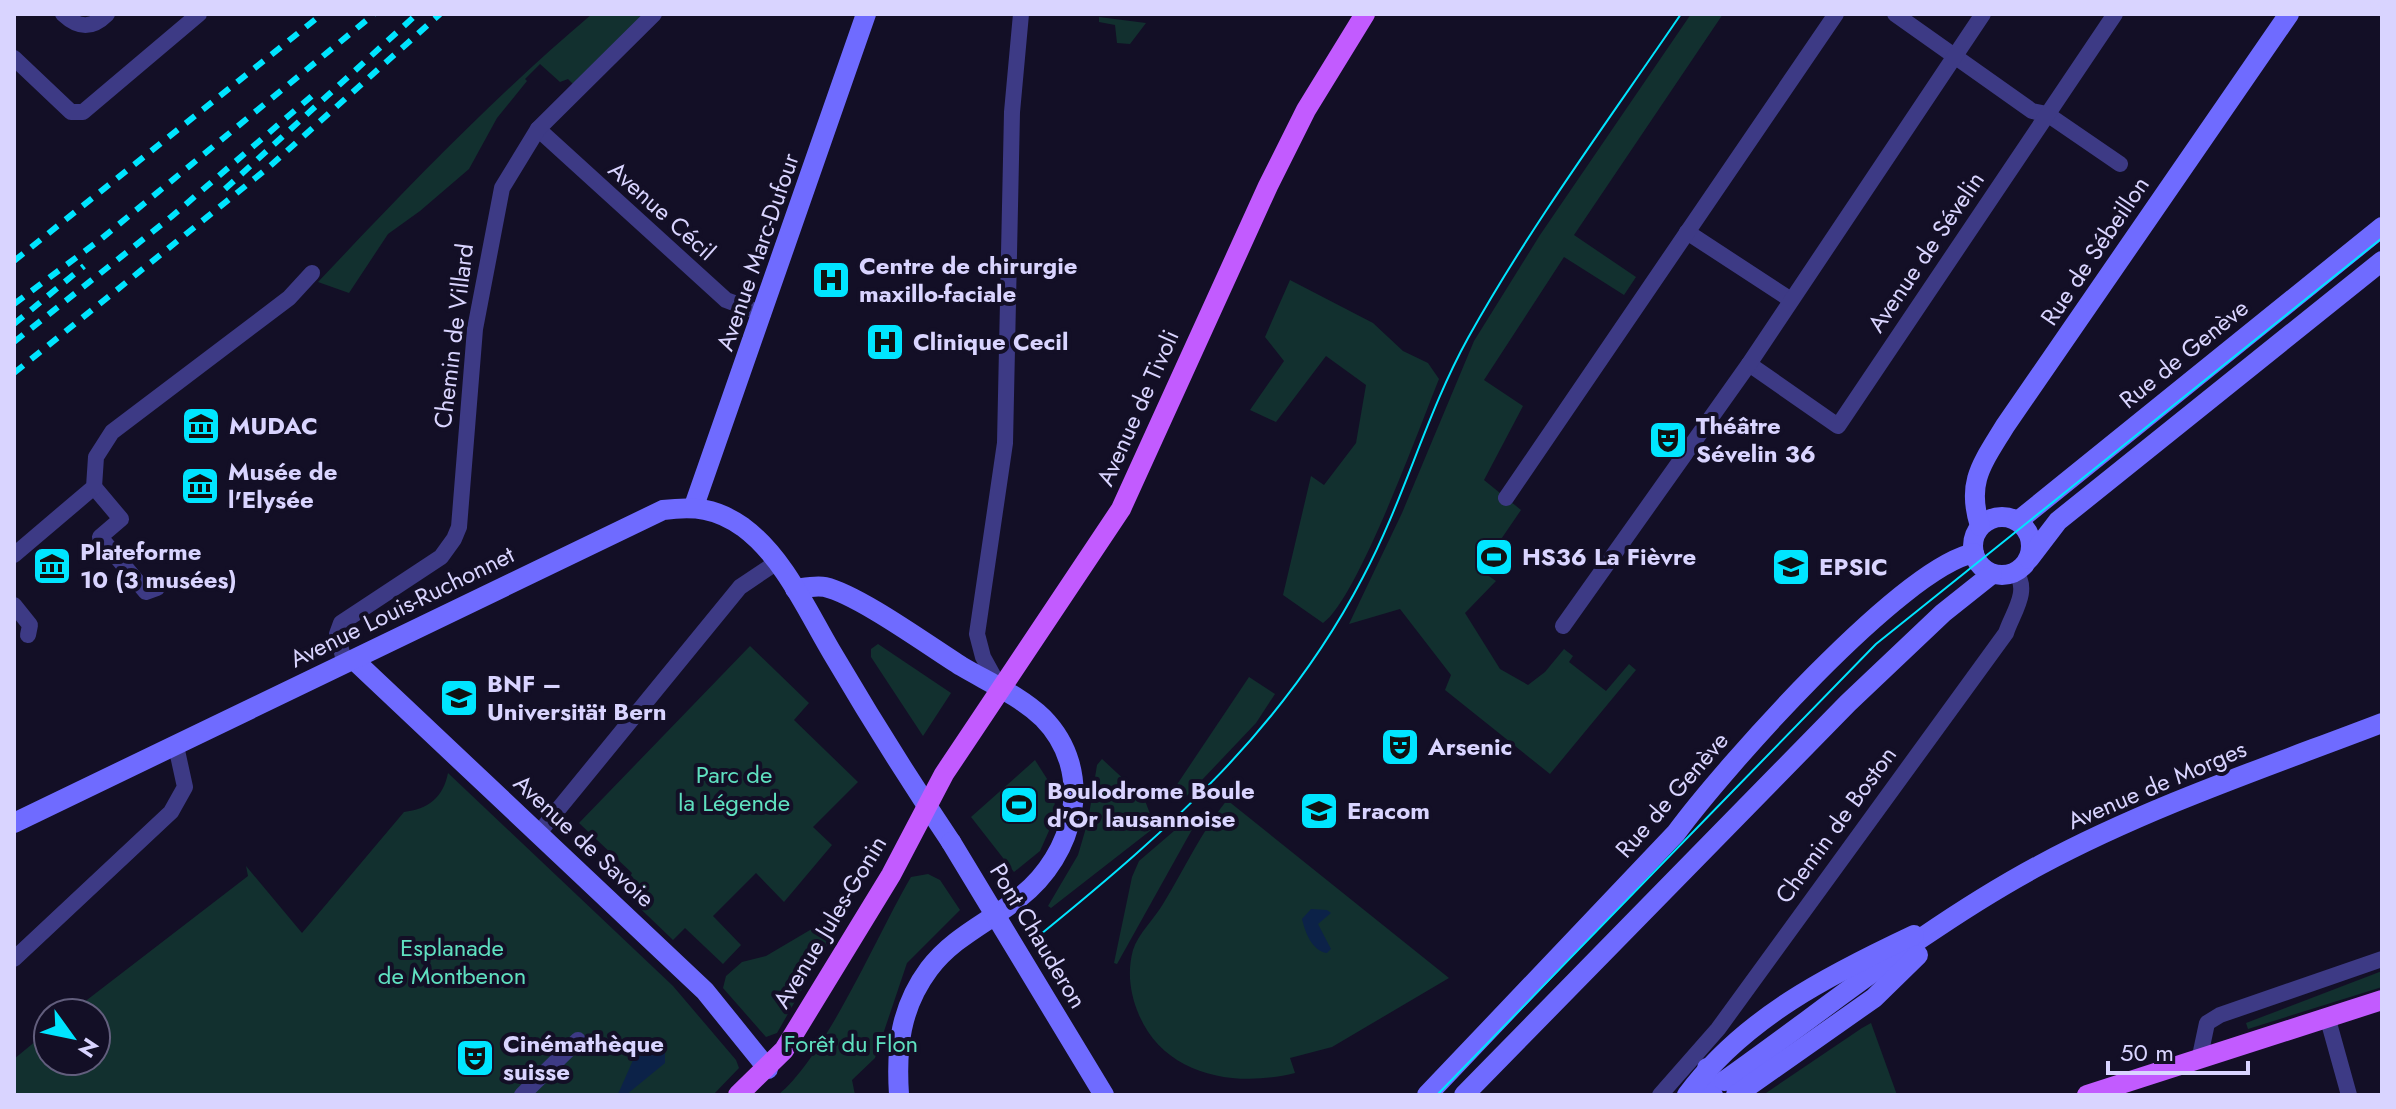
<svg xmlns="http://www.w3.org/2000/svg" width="2396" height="1109" viewBox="0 0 2396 1109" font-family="Jost,sans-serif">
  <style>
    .green { fill: #12302f }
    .water { fill: #0c2248 }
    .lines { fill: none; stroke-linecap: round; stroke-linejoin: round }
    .street { stroke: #3d3a85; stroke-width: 16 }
    .secondary { stroke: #6f6bff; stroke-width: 20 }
    .primary { stroke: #c25bff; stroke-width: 20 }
    .tram { stroke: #00e5ff; stroke-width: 2 }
    .rail { stroke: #00e5ff; stroke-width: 6; stroke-dasharray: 12 10; stroke-linecap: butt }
    .secondary-bridge { stroke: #6f6bff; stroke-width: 20 }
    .labels { text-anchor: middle; stroke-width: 8; stroke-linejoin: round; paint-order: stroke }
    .street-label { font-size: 24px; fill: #d9d4ff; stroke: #130f26 }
    .poi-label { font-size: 24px; font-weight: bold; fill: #d9d4ff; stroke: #130f26; text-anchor: start }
    .park-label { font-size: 24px; fill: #5fe0c0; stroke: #130f26 }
  </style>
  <rect width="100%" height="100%" fill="#130f26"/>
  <g class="green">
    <path d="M592,14h59l-76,72 -7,-7 -8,3 -20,-18 -15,15 2,2 -30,37 -28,51 -49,42 -32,23 -39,59 -31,-11c88,-93 176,-185 274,-268z"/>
    <polygon points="1691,14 1723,14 1574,235 1636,277 1624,295 1564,257 1484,380 1523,406 1484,480 1521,510 1480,570 1496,581 1465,613 1500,669 1528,685 1545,672 1564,649 1573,656 1569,662 1606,691 1629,664 1636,670 1550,774 1445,690 1451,675 1400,609 1349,624 1402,513 1474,341 1540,235"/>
    <polygon points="1099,17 1146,23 1130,44 1117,43 1115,25 1099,22"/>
    <path d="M1290,280l83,43 30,28 25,12 11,16c-19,47 -82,221 -116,244l-40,-28 28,-119 13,9 32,-42 10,-58 -40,-29 -50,66 -26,-12 34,-49 -19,-24z"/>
    <polygon points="878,644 951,693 923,736 871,657 871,649"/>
    <polygon points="750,646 809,703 794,720 858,782 813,827 832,845 784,902 756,873 713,916 741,945 723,964 685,928 673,940 622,891 632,873 579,823"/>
    <polygon points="1249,677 1275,694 1256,723 1182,801 1172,792"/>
    <polygon points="1102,759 1144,798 1155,827 1051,908 1048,906 1078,855 1088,821 1097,765"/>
    <polygon points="1035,760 1056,793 1052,824 1040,851 1014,872 971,817"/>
    <path d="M448,773l225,213 63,74 3,8 -26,27h-699v-36l34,-28v30h48v-48h-26l178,-137 -2,-10 56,67 102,-121c24,-3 39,-14 44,-39z"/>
    <path d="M1227,800l222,178 -117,69 -42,11 5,15c-59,15 -130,3 -156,-58 -9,-21 -12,-43 -6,-65 5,-16 22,-32 30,-46 22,-36 38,-72 64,-104z"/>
    <polygon points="1188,819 1194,826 1117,964 1114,963 1132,877 1139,861"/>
    <path d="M928,874l12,6 20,30 -53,53 -32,95 -23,22 3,15h-77c48,-39 99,-160 133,-218z"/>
    <polygon points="849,907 777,1033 766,1037 723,988 726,976 742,962 766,956"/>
    <polygon points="2382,971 2382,987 2248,1029 2246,1023"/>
    <polygon points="1871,1023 1897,1095 1763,1095 1862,1028"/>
  </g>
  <g class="water">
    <path d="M1311,909l16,1 4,3 -13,11 13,25 -4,4c-15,-2 -22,-21 -25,-34z"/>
    <polygon points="665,1047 665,1063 626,1095 618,1094 634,1058"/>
  </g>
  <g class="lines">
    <g class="street">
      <path d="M63,14c16,15 29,15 44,0"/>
      <polyline points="1895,14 2032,111 2047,114 2120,164"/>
      <polyline points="14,58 71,112 83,112 199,14"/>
      <polyline points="538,129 726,300 763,314"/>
      <polyline points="1687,232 1791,300"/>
      <polyline points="1749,364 1838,426 2115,14"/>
      <polyline points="94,487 121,519 100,537 146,592 157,588"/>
      <polyline points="1506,498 1836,14"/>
      <polyline points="14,555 94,487 96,457 112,432 289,298 312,273"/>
      <polyline points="14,605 30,625 28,635"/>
      <polyline points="1563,626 1749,364 1983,14"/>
      <polyline points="345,664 337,634 341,623 441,557 454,539 459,527 475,329 502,188 538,129 654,14"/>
      <polyline points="1000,688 983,657 977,634 1005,443 1012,112 1021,14"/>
      <polyline points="538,834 740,587 777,562"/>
      <polyline points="14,959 171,812 185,787 176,746"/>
      <polyline points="2327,1016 2349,1095"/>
      <polyline points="2200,1056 2207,1023 2220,1015 2382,959"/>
      <polyline points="522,1095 578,1040"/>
      <path d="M1660,1095l58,-66 288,-396c6,-19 25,-43 9,-61"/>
    </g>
    <g class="secondary">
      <polyline points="694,506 866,14"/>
      <circle cx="2002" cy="546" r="29"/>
      <polyline points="2018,521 2382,227"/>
      <path d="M1980,526c-14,-44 2,-62 25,-100l284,-412"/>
      <polyline points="2029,559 2058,521 2382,261"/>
      <path d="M795,589c8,-1 21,-4 30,-2 34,8 104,59 136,79 27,16 59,30 82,52 53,54 32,137 -24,180 -30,24 -66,39 -90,71 -29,39 -33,79 -30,126"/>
      <polyline points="354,660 705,991 768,1069"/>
      <path d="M14,823l649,-313c32,-4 53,-2 80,17 42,31 65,86 91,129 37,63 76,125 117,186"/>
      <polyline points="1707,1068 1707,1086 1713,1095"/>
      <path d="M1724,1081c103,-73 204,-156 316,-216 108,-58 227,-98 342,-142"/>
      <path d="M1427,1095l249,-262c47,-64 225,-265 298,-280"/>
      <polyline points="1464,1095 1848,703 1943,613 1992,574"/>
      <path d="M1687,1095c57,-77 142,-120 227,-160"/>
      <polyline points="1736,1095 1874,998 1918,955"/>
    </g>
    <g class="primary">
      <polyline points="738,1095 784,1050 891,875 944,774 1121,509 1268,186 1306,110 1365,14"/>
      <polyline points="2087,1095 2382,1000"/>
    </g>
    <g class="tram">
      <path d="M1041,934c129,-105 244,-207 322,-357 41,-77 63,-163 105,-239 63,-113 140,-217 213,-324"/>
      <polyline points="1437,1095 1876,644 2382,238"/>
    </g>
    <g class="rail">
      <polyline points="225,189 417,14"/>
      <polyline points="14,261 322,14"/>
      <polyline points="14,304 101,239 374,14"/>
      <polyline points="14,324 84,266"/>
      <polyline points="14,342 171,217 314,94"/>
      <polyline points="14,373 269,167 440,14"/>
    </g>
    <polyline class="secondary-bridge" points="951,842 1104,1095"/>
  </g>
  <defs>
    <g id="hospital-square" transform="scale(2)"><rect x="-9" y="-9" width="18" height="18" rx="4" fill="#00e5ff" stroke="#130f26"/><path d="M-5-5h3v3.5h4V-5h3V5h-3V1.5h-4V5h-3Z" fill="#111"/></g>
    <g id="museum-square" transform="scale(2)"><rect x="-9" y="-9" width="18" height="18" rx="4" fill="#00e5ff" stroke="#130f26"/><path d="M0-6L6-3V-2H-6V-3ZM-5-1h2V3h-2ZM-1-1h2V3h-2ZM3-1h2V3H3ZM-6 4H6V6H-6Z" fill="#111"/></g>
    <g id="theatre-square" transform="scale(2)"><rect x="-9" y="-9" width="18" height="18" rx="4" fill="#00e5ff" stroke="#130f26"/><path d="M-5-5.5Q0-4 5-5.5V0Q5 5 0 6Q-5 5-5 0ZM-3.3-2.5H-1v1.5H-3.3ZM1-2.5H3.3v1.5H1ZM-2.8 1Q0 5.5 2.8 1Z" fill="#111"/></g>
    <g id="stadium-square" transform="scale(2)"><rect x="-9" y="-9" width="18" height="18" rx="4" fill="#00e5ff" stroke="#130f26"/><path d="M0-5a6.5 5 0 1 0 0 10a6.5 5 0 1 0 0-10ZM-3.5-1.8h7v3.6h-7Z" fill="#111"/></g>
    <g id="university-square" transform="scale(2)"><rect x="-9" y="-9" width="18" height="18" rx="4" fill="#00e5ff" stroke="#130f26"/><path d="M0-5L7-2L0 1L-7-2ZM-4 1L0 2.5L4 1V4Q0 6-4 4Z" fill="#111"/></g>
  </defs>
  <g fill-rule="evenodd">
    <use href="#hospital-square" x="831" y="280"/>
    <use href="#hospital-square" x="885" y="342"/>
    <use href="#museum-square" x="201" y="426"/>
    <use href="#theatre-square" x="1668" y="440"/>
    <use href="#museum-square" x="200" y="486"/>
    <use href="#stadium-square" x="1494" y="557"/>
    <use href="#museum-square" x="52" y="566"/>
    <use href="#university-square" x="1791" y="567"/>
    <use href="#university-square" x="459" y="698"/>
    <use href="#theatre-square" x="1400" y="747"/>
    <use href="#stadium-square" x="1019" y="805"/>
    <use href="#university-square" x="1319" y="811"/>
    <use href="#theatre-square" x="475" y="1058"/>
  </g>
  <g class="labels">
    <g class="street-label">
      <text transform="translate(662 211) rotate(42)" y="8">Avenue Cécil</text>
      <text transform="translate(2095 251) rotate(-56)" y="8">Rue de Sébeillon</text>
      <text transform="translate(758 252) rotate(-71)" y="8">Avenue Marc-Dufour</text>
      <text transform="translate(1926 252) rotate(-56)" y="8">Avenue de Sévelin</text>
      <text transform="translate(454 336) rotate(-83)" y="8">Chemin de Villard</text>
      <text transform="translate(2184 354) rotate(-39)" y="8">Rue de Genève</text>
      <text transform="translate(1138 408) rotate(-66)" y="8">Avenue de Tivoli</text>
      <text transform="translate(402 607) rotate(-26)" y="8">Avenue Louis-Ruchonnet</text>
      <text transform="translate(2157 785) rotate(-23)" y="8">Avenue de Morges</text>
      <text transform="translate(1672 795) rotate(-49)" y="8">Rue de Genève</text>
      <text transform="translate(1836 825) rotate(-54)" y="8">Chemin de Boston</text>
      <text transform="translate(584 841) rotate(43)" y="8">Avenue de Savoie</text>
      <text transform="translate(830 922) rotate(-59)" y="8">Avenue Jules-Gonin</text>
      <text transform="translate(1038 936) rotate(59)" y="8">Pont Chauderon</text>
    </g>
    <g class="poi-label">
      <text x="859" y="274">Centre de chirurgie<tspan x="859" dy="28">maxillo-faciale</tspan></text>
      <text x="913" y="350">Clinique Cecil</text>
      <text x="229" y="434">MUDAC</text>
      <text x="1696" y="434">Théâtre<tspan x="1696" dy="28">Sévelin 36</tspan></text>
      <text x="228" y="480">Musée de<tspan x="228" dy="28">l'Elysée</tspan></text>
      <text x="80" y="560">Plateforme<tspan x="80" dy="28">10 (3 musées)</tspan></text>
      <text x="1522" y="565">HS36 La Fièvre</text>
      <text x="1819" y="575">EPSIC</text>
      <text x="487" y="692">BNF –<tspan x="487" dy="28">Universität Bern</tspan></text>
      <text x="1428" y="755">Arsenic</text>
      <text x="1047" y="799">Boulodrome Boule<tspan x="1047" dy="28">d'Or lausannoise</tspan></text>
      <text x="1347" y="819">Eracom</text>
      <text x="503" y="1052">Cinémathèque<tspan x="503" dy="28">suisse</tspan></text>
    </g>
    <g class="park-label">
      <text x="734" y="783">Parc de<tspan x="734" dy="28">la Légende</tspan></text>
      <text x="452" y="956">Esplanade<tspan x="452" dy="28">de Montbenon</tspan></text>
      <text x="851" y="1052">Forêt du Flon</text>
    </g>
  </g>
  <rect width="2396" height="1109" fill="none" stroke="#d9d4ff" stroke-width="32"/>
  <g transform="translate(72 1037) rotate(123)"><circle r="38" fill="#130f26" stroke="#625e7d" stroke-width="2"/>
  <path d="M0-6L14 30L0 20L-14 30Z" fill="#00e5ff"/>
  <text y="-12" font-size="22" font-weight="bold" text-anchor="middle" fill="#d9d4ff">N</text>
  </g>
  <path d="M2108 1061v12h140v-12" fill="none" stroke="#d9d4ff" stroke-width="4"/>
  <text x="2120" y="1061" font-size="24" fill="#d9d4ff" stroke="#130f26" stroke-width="6" paint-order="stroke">50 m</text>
</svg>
